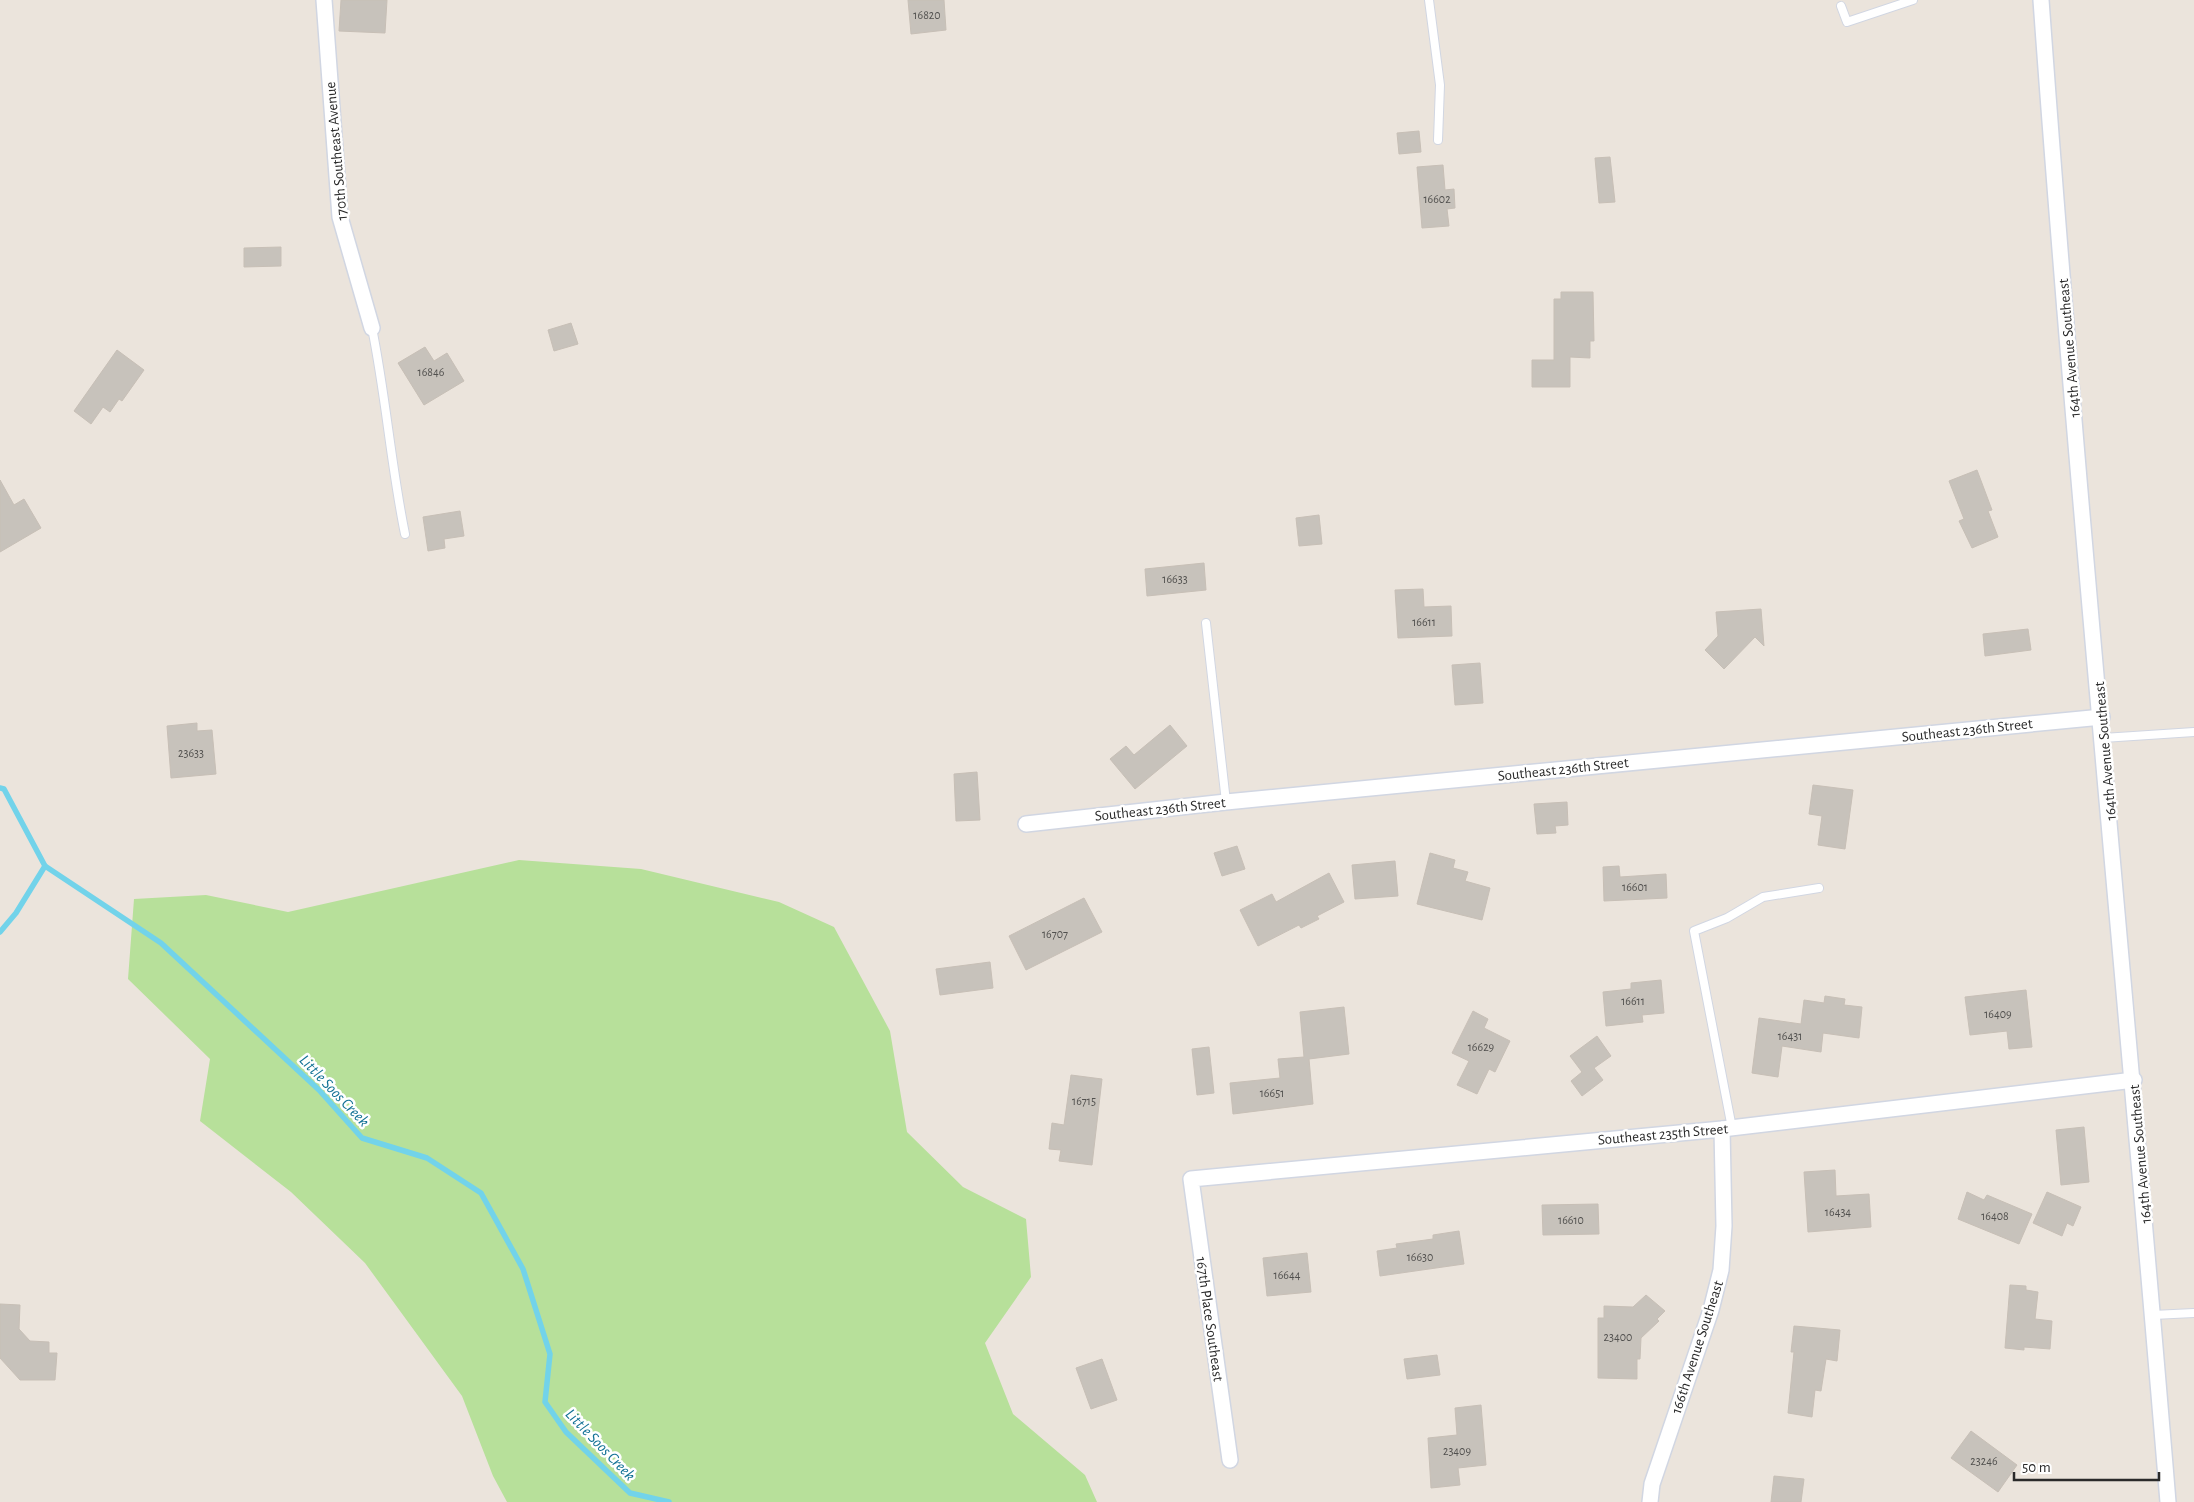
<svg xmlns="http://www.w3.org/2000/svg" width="2194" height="1502" viewBox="0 0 2194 1502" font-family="'Alegreya Sans',sans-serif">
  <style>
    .green { fill: #b7e09a }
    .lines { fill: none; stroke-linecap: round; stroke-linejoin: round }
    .stream { stroke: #72d3ea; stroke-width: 5.5 }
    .building { fill: #c7c2bb; stroke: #c7bfb6 }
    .service-casing { stroke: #d1d6e2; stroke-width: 10 }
    .minor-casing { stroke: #d1d6e2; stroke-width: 18 }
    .service { stroke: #fff; stroke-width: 8 }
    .minor { stroke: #fff; stroke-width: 15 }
    .labels { text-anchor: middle; stroke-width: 5; stroke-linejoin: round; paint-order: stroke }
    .number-label { font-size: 12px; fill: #51504e }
    .street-label { font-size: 15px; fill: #2a2a2a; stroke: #fff }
    .water-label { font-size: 16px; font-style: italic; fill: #127195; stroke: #fff }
  </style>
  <rect width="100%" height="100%" fill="#ebe4dc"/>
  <polygon class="green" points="519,860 641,869 779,902 834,927 890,1031 907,1132 963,1187 1026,1219 1031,1277 985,1343 1013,1414 1085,1475 1097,1502 507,1502 493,1476 462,1396 365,1263 291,1192 200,1121 210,1059 128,979 134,899 206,895 288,912"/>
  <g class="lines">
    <g class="stream">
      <polyline points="0,788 4,789 45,866 161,943 319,1090 362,1138 427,1158 481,1193 523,1269 550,1354 545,1402 566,1432 630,1493 669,1502"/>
      <polyline points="0,932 16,913 45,866"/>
    </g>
  </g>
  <g class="building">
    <polygon points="341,0 387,0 385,33 339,31"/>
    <polygon points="908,0 944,0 946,30 911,34"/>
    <polygon points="1419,131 1421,152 1399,154 1397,133"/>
    <polygon points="1610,157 1615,202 1599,203 1595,158"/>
    <polygon points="1443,165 1445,190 1454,189 1455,208 1447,209 1449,226 1422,228 1417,167"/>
    <polygon points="281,247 281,266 244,267 244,248"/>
    <polygon points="1561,292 1593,292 1594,341 1590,341 1590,358 1570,357 1570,387 1532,387 1532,360 1554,360 1554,299 1561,299"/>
    <polygon points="571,323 578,344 554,351 548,330"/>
    <polygon points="425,347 434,361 447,353 464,381 424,405 398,363"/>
    <polygon points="117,350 144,370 122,401 119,399 110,412 103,407 91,424 74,411"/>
    <polygon points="1977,470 1992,510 1988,511 1998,537 1972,548 1959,521 1964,519 1949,481"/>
    <polygon points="0,480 14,505 24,499 41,528 0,552"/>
    <polygon points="460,511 464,536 444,539 445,548 428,551 423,517"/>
    <polygon points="1319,515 1322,544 1299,546 1296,518"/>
    <polygon points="1204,563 1206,590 1147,596 1145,569"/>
    <polygon points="1423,589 1424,607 1451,606 1452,636 1398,638 1395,590"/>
    <polygon points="1761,609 1764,646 1755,637 1724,669 1705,650 1718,636 1716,612"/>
    <polygon points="2028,629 2031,650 1985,656 1983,634"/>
    <polygon points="1480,663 1483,703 1455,705 1452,665"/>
    <polygon points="197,723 197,731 212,730 216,774 171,778 167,726"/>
    <polygon points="1170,725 1187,746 1135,789 1110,759 1126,746 1134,755"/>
    <polygon points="977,772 980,820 956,821 954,774"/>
    <polygon points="1813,785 1853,790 1845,849 1818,845 1822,816 1809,814"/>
    <polygon points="1567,802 1568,825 1555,826 1556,833 1537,834 1534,804"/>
    <polygon points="1237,846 1245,869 1222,876 1214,853"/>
    <polygon points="1430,853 1455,860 1453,868 1468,872 1465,881 1490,888 1482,920 1417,904"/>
    <polygon points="1395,861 1398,896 1355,899 1352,865"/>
    <polygon points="1619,866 1620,877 1666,874 1667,898 1604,901 1603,867"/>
    <polygon points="1329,873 1344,902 1317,916 1319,919 1301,928 1299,925 1258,946 1240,910 1272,894 1276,902"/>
    <polygon points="1084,898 1102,932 1026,970 1009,936"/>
    <polygon points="990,962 993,988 940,995 936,969"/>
    <polygon points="1661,980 1664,1013 1642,1015 1643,1022 1606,1026 1603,992 1631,989 1631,983"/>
    <polygon points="2026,990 2032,1047 2009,1049 2007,1031 1970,1035 1965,997"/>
    <polygon points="1825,996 1845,999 1844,1005 1862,1007 1859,1038 1823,1033 1821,1052 1782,1046 1778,1077 1752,1073 1759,1018 1801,1024 1804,1000 1824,1003"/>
    <polygon points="1344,1007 1349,1054 1309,1059 1313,1104 1233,1114 1230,1083 1280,1078 1278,1059 1304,1057 1300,1012"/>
    <polygon points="1473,1011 1488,1019 1484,1028 1510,1041 1495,1072 1489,1069 1477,1094 1457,1085 1469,1061 1452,1053"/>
    <polygon points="1597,1036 1611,1056 1594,1068 1603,1080 1582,1096 1571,1081 1582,1072 1570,1056"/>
    <polygon points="1209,1047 1214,1093 1197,1095 1192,1049"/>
    <polygon points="1071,1075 1102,1079 1092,1165 1059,1161 1061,1150 1049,1149 1052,1123 1064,1125"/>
    <polygon points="2084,1127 2089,1182 2061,1185 2056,1130"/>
    <polygon points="1835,1170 1836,1196 1869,1194 1871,1227 1808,1232 1804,1172"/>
    <polygon points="1967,1192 1984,1200 1987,1195 2032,1214 2019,1244 1958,1219"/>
    <polygon points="2047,1192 2081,1207 2073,1226 2067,1223 2062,1236 2033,1223"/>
    <polygon points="1598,1204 1599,1234 1543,1235 1542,1205"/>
    <polygon points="1459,1231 1464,1264 1380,1276 1377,1251 1397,1248 1396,1244 1433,1239 1433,1235"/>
    <polygon points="1307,1253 1311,1292 1267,1296 1263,1258"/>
    <polygon points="2010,1285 2026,1286 2026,1290 2038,1292 2035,1319 2052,1321 2050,1349 2024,1347 2024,1350 2005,1348"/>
    <polygon points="1646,1295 1665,1311 1657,1319 1659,1321 1641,1338 1640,1359 1637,1359 1637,1379 1598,1378 1598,1318 1604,1318 1604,1306 1633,1307"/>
    <polygon points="0,1304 20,1305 19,1329 30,1341 49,1342 49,1353 57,1353 55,1380 20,1380 0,1358"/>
    <polygon points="1794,1326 1840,1330 1837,1361 1826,1359 1821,1391 1815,1390 1812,1417 1788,1413 1794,1352 1791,1352"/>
    <polygon points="1437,1355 1440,1375 1407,1379 1404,1359"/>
    <polygon points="1102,1359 1117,1400 1091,1409 1076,1368"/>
    <polygon points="1481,1405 1486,1465 1458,1468 1460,1485 1431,1488 1428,1438 1457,1435 1455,1408"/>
    <polygon points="1971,1431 2017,1465 1998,1492 1951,1458"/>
    <polygon points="1774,1476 1804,1479 1801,1502 1771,1502"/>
  </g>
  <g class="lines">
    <g class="service-casing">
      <g id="service">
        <polyline points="1429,0 1440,85 1438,140"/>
        <polyline points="1841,6 1847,22 1913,0"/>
        <path d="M372,328c14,69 19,138 33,206"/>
        <polyline points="1206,623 1226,802"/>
        <polyline points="2103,738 2194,732"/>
        <polyline points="1732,1128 1694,931 1727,918 1763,897 1819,888"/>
        <polyline points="2153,1315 2194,1313"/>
      </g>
    </g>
    <g class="minor-casing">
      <g id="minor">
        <polyline points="324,0 340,217 372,328"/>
        <path d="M2041,0c36,501 86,1001 127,1502"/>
        <polyline points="1026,824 1226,802 2102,717"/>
        <polyline points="1230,1460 1191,1179 1722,1129 2134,1080"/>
        <polyline points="1650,1502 1652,1484 1711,1310 1721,1270 1724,1226 1722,1129"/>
      </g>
    </g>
    <use href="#service" class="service"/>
    <use href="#minor" class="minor"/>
  </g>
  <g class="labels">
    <g class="number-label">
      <text x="927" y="19">16820</text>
      <text x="1437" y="203">16602</text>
      <text x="431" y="376">16846</text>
      <text x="1175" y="583">16633</text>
      <text x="1424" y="626">16611</text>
      <text x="191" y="757">23633</text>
      <text x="1635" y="891">16601</text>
      <text x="1055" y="938">16707</text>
      <text x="1633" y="1005">16611</text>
      <text x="1998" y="1018">16409</text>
      <text x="1790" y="1040">16431</text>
      <text x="1481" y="1051">16629</text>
      <text x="1272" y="1097">16651</text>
      <text x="1084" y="1105">16715</text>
      <text x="1838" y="1216">16434</text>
      <text x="1995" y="1220">16408</text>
      <text x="1571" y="1224">16610</text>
      <text x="1420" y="1261">16630</text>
      <text x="1287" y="1279">16644</text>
      <text x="1618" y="1341">23400</text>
      <text x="1457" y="1455">23409</text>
      <text x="1984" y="1465">23246</text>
    </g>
    <g class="street-label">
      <text transform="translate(336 151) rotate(-95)" y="5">170th Southeast Avenue</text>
      <text transform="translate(2069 348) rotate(-95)" y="5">164th Avenue Southeast</text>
      <text transform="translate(1967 730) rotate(-6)" y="5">Southeast 236th Street</text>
      <text transform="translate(2105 751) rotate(-95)" y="5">164th Avenue Southeast</text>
      <text transform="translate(1563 769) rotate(-6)" y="5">Southeast 236th Street</text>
      <text transform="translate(1160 809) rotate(-6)" y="5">Southeast 236th Street</text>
      <text transform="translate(1663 1134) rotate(-5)" y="5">Southeast 235th Street</text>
      <text transform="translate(2140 1154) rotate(-95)" y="5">164th Avenue Southeast</text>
      <text transform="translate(1210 1319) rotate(82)" y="5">167th Place Southeast</text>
      <text transform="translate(1697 1347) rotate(-72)" y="5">166th Avenue Southeast</text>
    </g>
    <g class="water-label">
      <text transform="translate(335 1090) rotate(46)" y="6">Little Soos Creek</text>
      <text transform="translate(601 1444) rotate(46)" y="6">Little Soos Creek</text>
    </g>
  </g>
  <path d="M2014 1472v8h145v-8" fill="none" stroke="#2a2a2a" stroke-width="2.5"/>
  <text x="2022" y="1472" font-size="15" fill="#2a2a2a" stroke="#ffffff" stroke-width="4" paint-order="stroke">50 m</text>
</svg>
